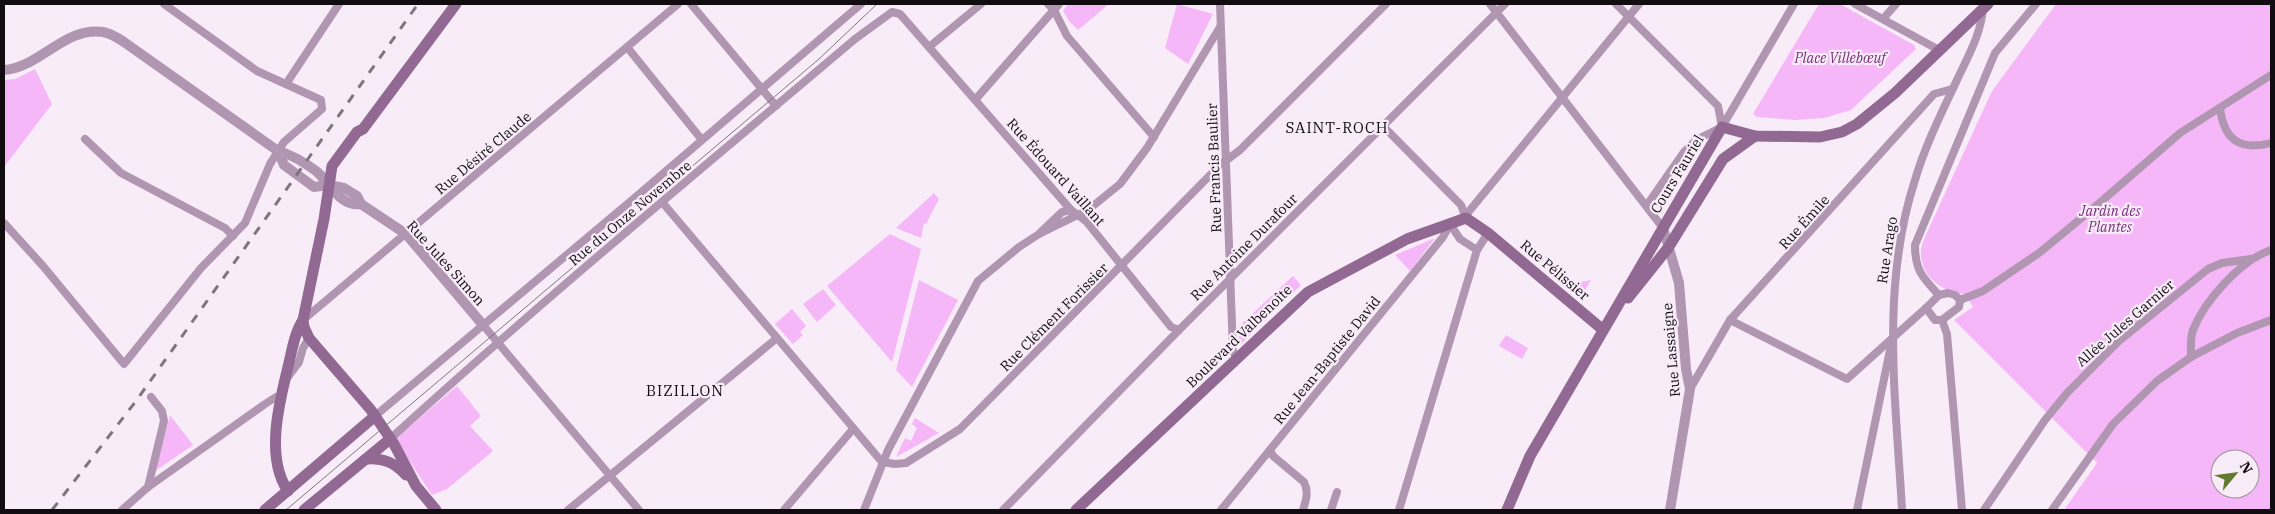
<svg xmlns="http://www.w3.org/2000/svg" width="2275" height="514" viewBox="0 0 2275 514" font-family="'IBM Plex Serif',serif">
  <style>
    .green { fill: #f5b7f7; fill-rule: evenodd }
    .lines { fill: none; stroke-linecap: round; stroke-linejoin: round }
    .minor { stroke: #b196b2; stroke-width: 8 }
    .tertiary { stroke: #b196b2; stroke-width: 10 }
    .secondary { stroke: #916992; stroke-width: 11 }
    .tram { stroke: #7e767e; stroke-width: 1 }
    .rail { stroke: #7e767e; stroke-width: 3; stroke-dasharray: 9 9; stroke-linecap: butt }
    .labels { text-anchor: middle; stroke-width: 4.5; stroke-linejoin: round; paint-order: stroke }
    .park-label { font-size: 14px; font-style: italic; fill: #792f7d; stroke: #f9ecf9 }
    .street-label { font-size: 14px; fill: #100c10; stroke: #f9ecf9 }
    .neighbourhood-label { font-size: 15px; letter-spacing: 1px; fill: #100c10; stroke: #f9ecf9 }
  </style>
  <rect width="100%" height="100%" fill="#f9ecf9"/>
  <g class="green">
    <polygon points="1068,4 1109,4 1078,30 1069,21 1063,11"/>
    <polygon points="1177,4 1213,14 1188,64 1165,48"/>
    <polygon points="1819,4 1840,4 1914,45 1916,49 1851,110 1824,118 1795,120 1757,117 1753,114"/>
    <path d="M2056,4h215v506h-207l33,-47 -143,-143 19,-13 -8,-13c-21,-1 -43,-16 -44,-39 -1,-5 2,-12 3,-16l68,-148zM2220,459h30v30h-30z"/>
    <polygon points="35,69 52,104 4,167 4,80 15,79"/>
    <polygon points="934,193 939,199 926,224 924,223 921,238 896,228"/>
    <polygon points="890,234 921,249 892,362 827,286"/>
    <polygon points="1435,238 1410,271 1395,255"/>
    <polygon points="1293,276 1301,285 1240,345 1238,327"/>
    <polygon points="919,280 958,300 912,387 896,370"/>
    <polygon points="1591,280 1581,297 1565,285"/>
    <polygon points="823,289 836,305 817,322 803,304"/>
    <polygon points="792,309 806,326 800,332 803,335 793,344 775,324"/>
    <polygon points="1506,335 1528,348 1522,359 1499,346"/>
    <polygon points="457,386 481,416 470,426 493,451 447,489 432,495 395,439"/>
    <polygon points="170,415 193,445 155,471"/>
    <polygon points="915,418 939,433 896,457 905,438 911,441 917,428 912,424"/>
  </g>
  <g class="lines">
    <g class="minor">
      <polyline points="691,4 776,106"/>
      <polyline points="1048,4 1054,10 1067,36 1154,137"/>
      <polyline points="1220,4 1233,351 1236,357 1239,358"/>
      <polyline points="1490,4 1663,228"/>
      <polyline points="1616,4 1718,106 1722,127"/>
      <polyline points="1855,4 1939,50"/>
      <polyline points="1883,19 1896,4"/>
      <polyline points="627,47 702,140"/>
      <polyline points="929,47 981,4"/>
      <polyline points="286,84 339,4"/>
      <polyline points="975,100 1059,4"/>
      <path d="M2220,108c4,32 20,43 51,35"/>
      <polyline points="1383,126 1461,205 1466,218"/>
      <polyline points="1722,127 1794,4"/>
      <polyline points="85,139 121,173 225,228 233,236"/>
      <polyline points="662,202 882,462 895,464 906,463 960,429 1220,165 1240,150 1386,4"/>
      <polyline points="1647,205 1684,152 1696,140 1720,128"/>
      <polyline points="1071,210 1062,212 1039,234 1088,210 1120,184 1147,148 1220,27"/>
      <polyline points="1466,215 1639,4"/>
      <polyline points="4,223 43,266 124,364 201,268 245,223 270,164 284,142 322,109 321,100 257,71 164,4"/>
      <polygon points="1948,293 1955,295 1960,300 1959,307 1942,320 1935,320 1926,308 1939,295"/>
      <path d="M1939,295c-17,-18 -24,-25 -24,-50l80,-192 41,-49"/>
      <polyline points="1960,300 1983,291 2039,253 2096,206 2180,133 2271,75"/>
      <polyline points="303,320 678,4"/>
      <polyline points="1730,320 1847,379 1926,308"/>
      <polyline points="1942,320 1947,334 1962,510"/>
      <polyline points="483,325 639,510"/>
      <path d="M2191,357c0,-9 -1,-19 2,-27 12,-30 48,-70 78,-80"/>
      <polyline points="287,378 299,362 303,348 309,338"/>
      <polyline points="1690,389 1730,320 1934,94 1952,89"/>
      <polyline points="375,416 638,195 861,4"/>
      <path d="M390,439c151,-138 309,-268 465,-400l37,-27 8,2 171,196 15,11 85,106 8,3"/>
      <path d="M1270,450l3,6 31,26c5,10 2,18 -1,28"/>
      <polyline points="148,487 164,421 162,411 151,397"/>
      <polyline points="122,510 148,487 265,404 276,397 281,396"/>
      <polyline points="568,510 777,338"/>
      <polyline points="784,510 853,429"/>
      <polyline points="864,510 888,450 978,281 1019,247 1039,234"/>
      <polyline points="1003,510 1179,330 1505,4"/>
      <polyline points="1221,510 1443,237 1450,224 1460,239 1477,250"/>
      <polyline points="1331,510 1337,492"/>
      <polyline points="1399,510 1477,250 1488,233"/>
      <polyline points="1857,510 1890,350"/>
      <path d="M1902,510c-6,-110 -22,-223 13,-330 10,-34 26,-66 41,-98 11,-24 25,-47 27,-74"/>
      <polyline points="1984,510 2045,420 2067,393 2119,341 2208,269 2222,263 2251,259"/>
      <polyline points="2052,510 2113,424 2157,381 2191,357 2237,333 2271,320"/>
    </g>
    <g class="tertiary">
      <path d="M4,70c35,-2 61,-44 99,-38 7,1 15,6 21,10l154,109c15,4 26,11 38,20 15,12 23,36 45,33"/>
      <polyline points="278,151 284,165 314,187 328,185 344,188 357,196 361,204 406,234 483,325"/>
      <polyline points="1663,228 1679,283 1686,369 1690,389 1670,510"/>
    </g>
    <g class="secondary">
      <polyline points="1628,298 1668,248 1723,159 1755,136"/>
      <path d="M366,459c17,-2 29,4 40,16"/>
      <path d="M288,491c-23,-33 -9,-88 0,-124 4,-16 6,-33 15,-47"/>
      <polyline points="265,510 375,416"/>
      <polyline points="304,510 390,439"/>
      <polyline points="436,510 416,486 394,444 371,410 309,338 304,327 303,320 324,219 332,166 357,132 363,129 456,4"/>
      <polyline points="1076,510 1308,292 1407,239 1466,218 1488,233 1602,329"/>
      <polyline points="1507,510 1530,456 1722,127 1755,136 1820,137 1842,132 1857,124 1895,93 1988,4"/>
    </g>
    <polyline class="tram" points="286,510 819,59 877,4"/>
    <polyline class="rail" points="52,510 136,401 418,4"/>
  </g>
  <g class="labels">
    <g class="park-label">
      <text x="1840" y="63">Place Villebœuf</text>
      <text x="2110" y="216">Jardin des<tspan x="2110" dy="16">Plantes</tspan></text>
    </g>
    <g class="street-label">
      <text transform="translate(483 153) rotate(-40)" y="5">Rue Désiré Claude</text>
      <text transform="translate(1214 168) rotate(-92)" y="5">Rue Francis Baulier</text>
      <text transform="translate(1056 172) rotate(48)" y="5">Rue Édouard Vaillant</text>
      <text transform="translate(1677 174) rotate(-59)" y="5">Cours Fauriel</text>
      <text transform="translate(630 213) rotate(-40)" y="5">Rue du Onze Novembre</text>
      <text transform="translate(1804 222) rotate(-48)" y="5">Rue Émile</text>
      <text transform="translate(1244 247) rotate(-45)" y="5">Rue Antoine Durafour</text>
      <text transform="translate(1887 250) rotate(-81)" y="5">Rue Arago</text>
      <text transform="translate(446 263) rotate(48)" y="5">Rue Jules Simon</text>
      <text transform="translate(1555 270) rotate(40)" y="5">Rue Pélissier</text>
      <text transform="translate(1054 317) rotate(-45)" y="5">Rue Clément Forissier</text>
      <text transform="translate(2125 323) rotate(-41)" y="5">Allée Jules Garnier</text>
      <text transform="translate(1239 336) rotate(-44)" y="5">Boulevard Valbenoîte</text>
      <text transform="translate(1671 350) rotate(-95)" y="5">Rue Lassaigne</text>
      <text transform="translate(1327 360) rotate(-51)" y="5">Rue Jean-Baptiste David</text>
    </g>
    <g class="neighbourhood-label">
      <text x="1337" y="133">SAINT-ROCH</text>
      <text x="685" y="396">BIZILLON</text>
    </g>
  </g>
  <rect width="2275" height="514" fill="none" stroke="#100c10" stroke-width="10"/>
  <g transform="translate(2235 474) rotate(61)"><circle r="24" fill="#f9ecf9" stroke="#9c929c"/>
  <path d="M0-4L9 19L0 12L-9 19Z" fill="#637b2e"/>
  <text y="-8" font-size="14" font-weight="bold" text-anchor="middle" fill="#100c10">N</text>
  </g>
</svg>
